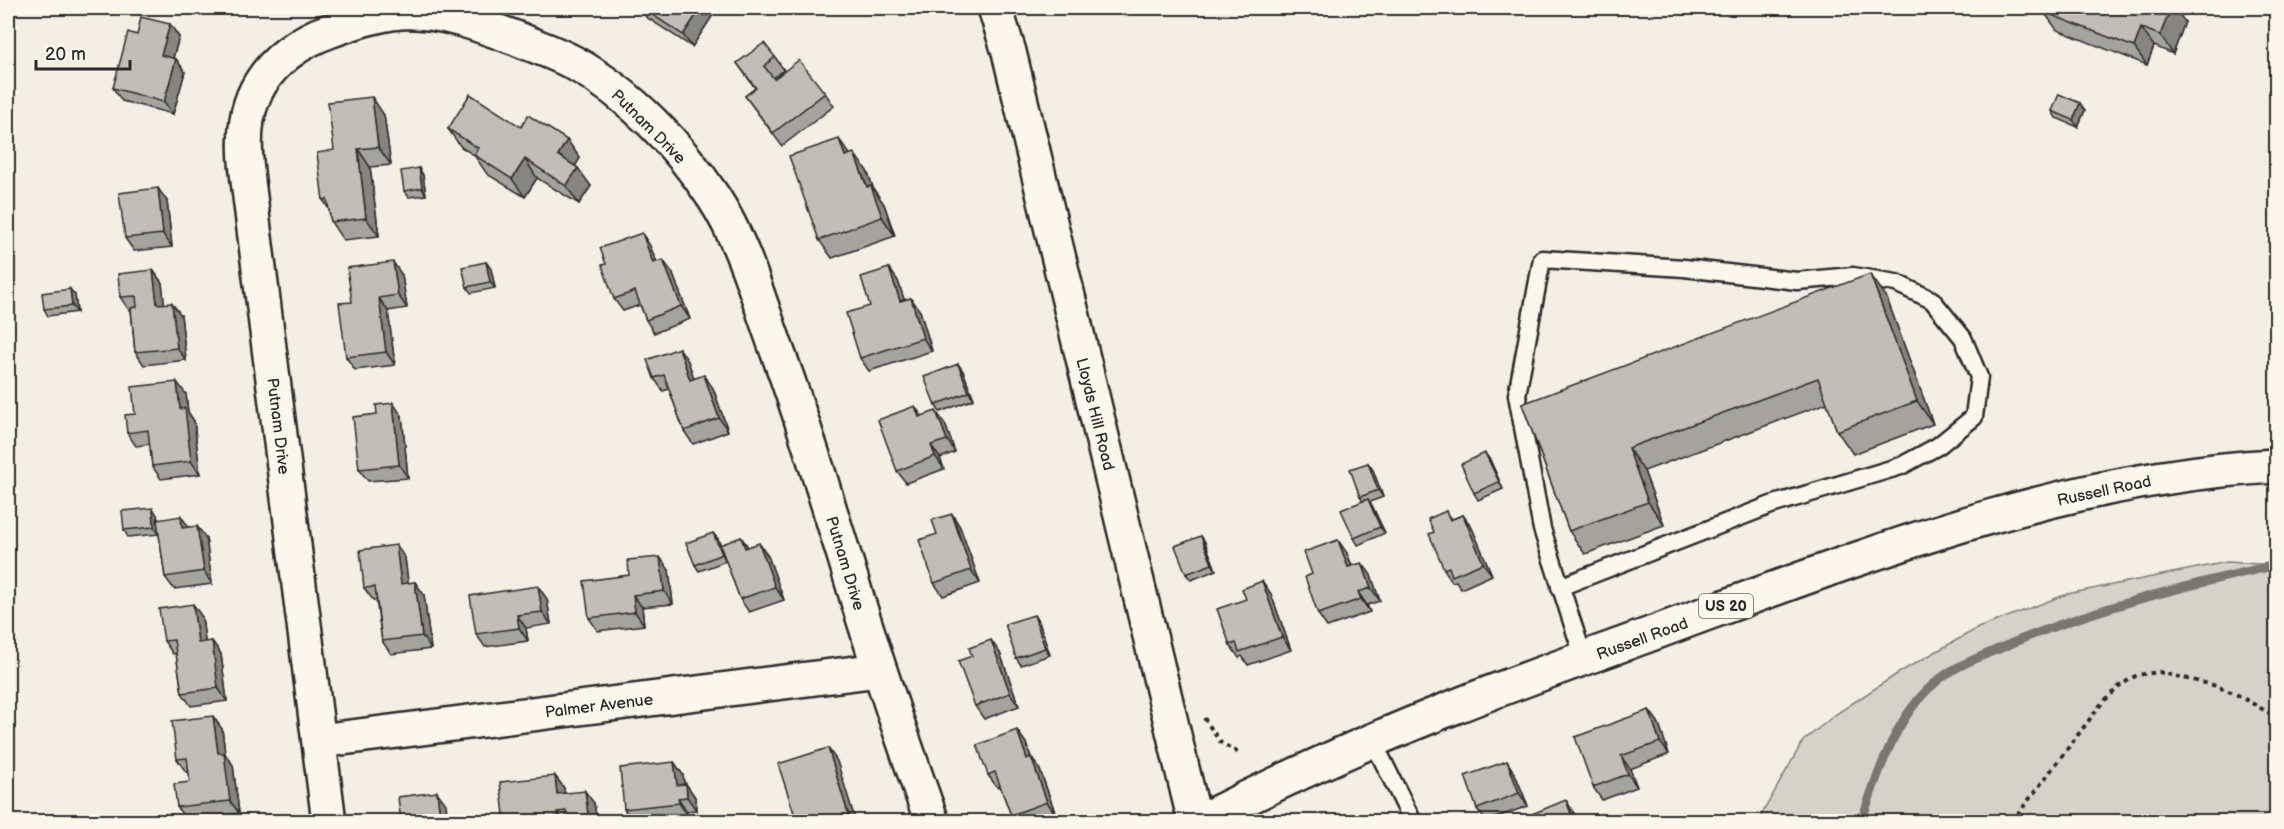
<svg xmlns="http://www.w3.org/2000/svg" width="2284" height="829" viewBox="0 0 2284 829" font-family="'Balsamiq Sans',sans-serif">
  <style>
    .green { fill: #d5d2c9; stroke: #807e7a; stroke-width: 1.5 }
    .lines { fill: none; stroke-linecap: round; stroke-linejoin: round }
    .stream { stroke: #787772; stroke-width: 9 }
    .lane-casing { stroke: #2b2b2b; stroke-width: 21 }
    .street-casing { stroke: #2b2b2b; stroke-width: 38 }
    .secondary-casing { stroke: #2b2b2b; stroke-width: 38 }
    .primary-casing { stroke: #2b2b2b; stroke-width: 38 }
    .path { stroke: #2b2b2b; stroke-width: 4; stroke-dasharray: 4.5 4.5; stroke-linecap: butt }
    .lane { stroke: #fbf7ec; stroke-width: 16 }
    .street { stroke: #fbf7ec; stroke-width: 33 }
    .secondary { stroke: #fbf7ec; stroke-width: 33 }
    .primary { stroke: #fbf7ec; stroke-width: 33 }
    .wall { fill: #a5a39d; stroke: #2b2b2b; stroke-width: 1.5 }
    .shaded-wall { fill: #86857f; stroke: #2b2b2b; stroke-width: 1.5 }
    .building { fill: #c0beb6; stroke: #2b2b2b; stroke-width: 1.5 }
    .labels { text-anchor: middle; stroke-width: 6; stroke-linejoin: round; paint-order: stroke }
    .shield { fill: #fbf7ec; stroke: #696865; stroke-width: 1.5 }
    .shield-label { font-size: 15px; font-weight: bold; fill: #2b2b2b }
    .street-label { font-size: 16px; fill: #2b2b2b; stroke: #fbf7ec }
  </style>
  <rect width="100%" height="100%" fill="#f3efe4"/>
  <filter id="ink" filterUnits="userSpaceOnUse"><feTurbulence type="fractalNoise" baseFrequency=".0167" numOctaves="2"/><feDisplacementMap in="SourceGraphic" scale="12" xChannelSelector="R" yChannelSelector="G"/><feConvolveMatrix kernelMatrix="1 2 1 2 8 2 1 2 1" color-interpolation-filters="sRGB"/></filter>
  <g filter="url(#ink)">
    <polygon class="green" points="2227,562 2276,565 2276,821 1758,821 1803,741 1836,714 1900,672 1978,628 2067,594"/>
    <g class="lines">
      <path class="stream" d="M1861,822c17,-48 34,-106 74,-139 19,-17 45,-26 68,-36 87,-38 181,-61 273,-82"/>
      <g class="lane-casing">
        <g id="lane">
          <polyline points="1560,587 1771,505 1901,466 1938,446 1974,417 1979,377 1963,338 1932,300 1896,283 1853,276 1797,281 1684,268 1542,259 1517,395 1542,529 1584,659"/>
          <polyline points="1373,741 1413,822"/>
        </g>
      </g>
      <g class="street-casing">
        <g id="street">
          <polyline points="319,741 879,670"/>
          <path d="M329,822l-76,-601c-7,-64 -24,-122 35,-168 12,-9 26,-17 41,-22 22,-8 47,-17 72,-19 41,-2 79,13 117,27 19,8 38,14 56,24 56,31 105,82 140,135 30,46 45,104 64,155 25,66 44,133 65,199 27,91 57,181 89,270"/>
        </g>
      </g>
      <g class="secondary-casing">
        <polyline id="secondary" points="995,8 1009,52 1195,822"/>
      </g>
      <g class="primary-casing">
        <path id="primary" d="M1198,822c84,-42 169,-81 256,-115 77,-31 155,-57 232,-86 191,-70 385,-145 590,-155"/>
      </g>
      <g class="path">
        <polyline points="1204,718 1221,743 1239,753"/>
        <polyline points="2012,822 2102,703 2121,685 2137,675 2159,672 2213,685 2236,694 2276,717"/>
      </g>
      <use href="#lane" class="lane"/>
      <use href="#street" class="street"/>
      <use href="#secondary" class="secondary"/>
      <use href="#primary" class="primary"/>
    </g>
    <g class="wall">
      <polygon points="639,8 712,8 715,12 692,47 646,17"/>
      <polygon points="2044,12 2185,22 2173,54 2154,46 2147,65 2057,30"/>
      <polygon points="137,35 179,37 173,58 176,59 185,72 173,114 122,101 113,88"/>
      <polygon points="775,57 784,70 773,78 774,79 825,93 834,106 782,146 745,96 755,88 737,63"/>
      <polygon points="2085,110 2078,127 2056,118 2052,111"/>
      <polygon points="384,115 391,165 370,167 379,236 343,240 331,222 329,209 323,200 334,150"/>
      <polygon points="521,127 567,140 580,158 575,166 591,186 579,204 537,178 525,197 487,174 474,155 461,147 448,129"/>
      <polygon points="850,155 867,171 874,190 884,204 895,236 832,258 819,240"/>
      <polygon points="419,168 423,175 426,195 409,197 404,191"/>
      <polygon points="167,201 172,247 134,251 125,238"/>
      <polygon points="642,233 650,246 657,262 672,272 690,319 654,333 646,320 640,305 623,311 614,299 606,264"/>
      <polygon points="486,262 491,269 495,288 471,293 467,287"/>
      <polygon points="889,268 898,281 904,300 920,311 932,351 869,371 860,358 870,306"/>
      <polygon points="153,270 162,283 164,303 181,315 186,360 144,365 135,352 131,310 129,310 120,297"/>
      <polygon points="402,275 407,308 388,311 395,365 355,370 346,357 352,302"/>
      <polygon points="75,295 77,312 48,316 44,309"/>
      <polygon points="1886,296 1933,424 1853,454 1837,431 1827,403 1644,471 1664,525 1585,554 1569,531 1522,404"/>
      <polygon points="679,348 688,361 694,379 713,388 728,431 693,444 684,431 669,389 663,391 654,378"/>
      <polygon points="958,364 963,371 974,399 940,412 935,405"/>
      <polygon points="186,394 188,412 194,421 200,474 161,479 152,466 150,444 136,446 127,433 135,414"/>
      <polygon points="402,416 408,478 368,481 359,469"/>
      <polygon points="922,416 945,424 955,452 940,458 944,469 906,483 897,471"/>
      <polygon points="1490,460 1503,489 1478,500 1474,493"/>
      <polygon points="1368,463 1373,470 1383,497 1370,502 1385,533 1358,545 1354,538 1363,501 1360,497"/>
      <polygon points="1446,511 1452,519 1463,515 1472,528 1492,575 1461,589 1456,581 1452,582 1444,569 1434,532"/>
      <polygon points="952,514 960,527 980,583 943,596 934,583 937,534"/>
      <polygon points="157,515 158,519 188,527 206,538 212,584 174,589 165,577 159,534 128,537 124,530"/>
      <polygon points="1201,536 1205,542 1216,570 1191,580 1186,574"/>
      <polygon points="741,537 748,547 768,556 784,600 749,612 740,599 726,561 699,571 695,565 718,539 723,552"/>
      <polygon points="1347,553 1352,566 1362,563 1371,575 1380,601 1367,605 1370,612 1327,627 1318,614 1312,574"/>
      <polygon points="405,558 408,583 415,582 424,595 431,649 391,654 382,641 376,600 373,600 364,588"/>
      <polygon points="669,570 673,604 642,607 644,625 598,631 589,618"/>
      <polygon points="1262,581 1271,594 1291,650 1248,665 1242,656 1239,658 1230,645 1246,599"/>
      <polygon points="547,599 551,624 526,628 528,641 485,647 476,634"/>
      <polygon points="202,617 205,642 212,641 221,654 227,701 191,706 182,693 176,654 173,654 164,641"/>
      <polygon points="1039,622 1050,655 1021,665 1016,658"/>
      <polygon points="1000,653 1019,706 984,719 975,706"/>
      <polygon points="1649,710 1658,722 1669,754 1630,769 1637,787 1602,800 1593,787"/>
      <polygon points="222,729 225,754 233,765 239,813 186,820 177,807 190,782 189,771 186,772 177,759"/>
      <polygon points="1026,743 1031,757 1040,770 1056,815 1038,822 1015,822 1011,815 1000,786 997,787 988,775"/>
      <polygon points="674,762 683,775 684,784 686,784 695,797 696,810 687,811 688,816 639,822 630,818 624,809"/>
      <polygon points="1515,774 1528,806 1486,821 1477,809"/>
      <polygon points="555,776 564,788 564,793 594,803 597,822 505,822"/>
    </g>
    <g class="shaded-wall">
      <polygon points="701,8 712,8 715,12 692,47 683,35"/>
      <polygon points="2171,8 2175,8 2185,22 2173,54 2160,35"/>
      <polygon points="170,24 179,37 170,68 161,55"/>
      <polygon points="2141,28 2154,46 2147,65 2134,47"/>
      <polygon points="176,59 185,72 173,114 164,102"/>
      <polygon points="372,97 384,115 391,165 378,147"/>
      <polygon points="2080,103 2085,110 2078,127 2073,120"/>
      <polygon points="839,139 852,157 845,156"/>
      <polygon points="567,140 580,158 571,173 558,155"/>
      <polygon points="358,149 370,167 379,236 366,218"/>
      <polygon points="854,153 867,171 874,190 884,204 895,236 882,217 867,187"/>
      <polygon points="525,159 537,178 525,197 512,179"/>
      <polygon points="419,168 423,175 426,195 422,188"/>
      <polygon points="578,168 591,186 579,204 566,186"/>
      <polygon points="158,188 167,201 172,247 163,234"/>
      <polygon points="642,233 650,246 662,276 653,263"/>
      <polygon points="663,260 672,272 690,319 681,306"/>
      <polygon points="393,262 402,275 407,308 398,295"/>
      <polygon points="486,262 491,269 495,288 490,282"/>
      <polygon points="889,268 898,281 909,314 900,301"/>
      <polygon points="153,270 162,283 166,317 157,304"/>
      <polygon points="1870,274 1886,296 1933,424 1917,401"/>
      <polygon points="70,289 75,295 77,312 72,306"/>
      <polygon points="379,298 388,311 395,365 386,352"/>
      <polygon points="911,298 920,311 932,351 923,338"/>
      <polygon points="172,303 181,315 186,360 177,348"/>
      <polygon points="679,348 688,361 699,393 690,380"/>
      <polygon points="958,364 963,371 974,399 969,392"/>
      <polygon points="704,375 713,388 728,431 719,418"/>
      <polygon points="177,382 186,394 188,412 194,421 200,474 191,461 180,409"/>
      <polygon points="393,403 402,416 408,478 399,465"/>
      <polygon points="915,406 924,419 919,417"/>
      <polygon points="936,411 945,424 955,452 947,440"/>
      <polygon points="931,445 940,458 944,469 935,456"/>
      <polygon points="1628,448 1644,471 1664,525 1648,502"/>
      <polygon points="1485,453 1490,460 1503,489 1499,482"/>
      <polygon points="1368,463 1373,470 1383,497 1378,490"/>
      <polygon points="1368,499 1372,505 1385,533 1380,527"/>
      <polygon points="153,508 157,515 159,534 154,527"/>
      <polygon points="952,514 960,527 980,583 971,570"/>
      <polygon points="1463,515 1472,528 1492,575 1483,563"/>
      <polygon points="181,516 190,529 182,528"/>
      <polygon points="197,526 206,538 212,584 204,571"/>
      <polygon points="713,533 718,539 726,561 722,554"/>
      <polygon points="1201,536 1205,542 1216,570 1212,564"/>
      <polygon points="741,537 750,550 745,548"/>
      <polygon points="1338,540 1347,553 1357,580 1348,567"/>
      <polygon points="759,543 768,556 784,600 775,587"/>
      <polygon points="396,545 405,558 410,597 401,584"/>
      <polygon points="660,557 669,570 673,604 664,591"/>
      <polygon points="1362,563 1371,575 1380,601 1371,588"/>
      <polygon points="1262,581 1271,594 1291,650 1282,637"/>
      <polygon points="415,582 424,595 431,649 422,636"/>
      <polygon points="538,586 547,599 551,624 542,612"/>
      <polygon points="1358,592 1367,605 1370,612 1361,599"/>
      <polygon points="633,595 642,607 644,625 635,612"/>
      <polygon points="193,604 202,617 207,656 198,643"/>
      <polygon points="517,615 526,628 528,641 519,628"/>
      <polygon points="1034,615 1039,622 1050,655 1045,648"/>
      <polygon points="991,640 1000,653 1019,706 1010,693"/>
      <polygon points="212,641 221,654 227,701 218,688"/>
      <polygon points="1649,710 1658,722 1669,754 1660,742"/>
      <polygon points="213,716 222,729 225,754 233,765 239,813 230,801 218,753"/>
      <polygon points="1017,730 1026,743 1036,772 1027,759"/>
      <polygon points="828,748 837,761 856,822 852,822 850,820"/>
      <polygon points="1621,756 1630,769 1637,787 1628,774"/>
      <polygon points="1031,757 1040,770 1056,815 1047,802"/>
      <polygon points="1507,761 1515,774 1528,806 1519,793"/>
      <polygon points="674,762 683,775 686,798 677,785"/>
      <polygon points="555,776 564,788 566,807 557,794"/>
      <polygon points="686,784 695,797 696,810 687,797"/>
      <polygon points="585,791 594,803 597,822 589,822"/>
      <polygon points="437,792 446,804 448,822 440,816"/>
      <polygon points="678,798 687,811 688,816 679,803"/>
      <polygon points="1566,800 1574,813 1578,822 1574,822"/>
      <polygon points="557,812 564,822 561,822 558,816"/>
    </g>
    <g class="building">
      <polygon points="642,8 701,8 683,35"/>
      <polygon points="2045,8 2171,8 2160,35 2141,28 2134,47 2044,12"/>
      <polygon points="141,17 170,24 161,55 176,59 164,102 113,88 128,32 137,35"/>
      <polygon points="764,43 775,57 764,66 774,79 799,60 825,93 773,133 745,96 756,88 737,63"/>
      <polygon points="470,94 521,127 528,115 567,140 558,155 578,168 566,186 525,159 512,179 474,155 478,148 448,129"/>
      <polygon points="2059,94 2080,103 2073,120 2052,111"/>
      <polygon points="372,97 378,147 358,149 366,218 331,222 327,199 323,200 317,153 334,150 328,102"/>
      <polygon points="839,139 845,156 854,153 867,187 871,186 882,217 819,240 789,156"/>
      <polygon points="419,168 422,188 404,191 401,171"/>
      <polygon points="158,188 163,234 125,238 119,193"/>
      <polygon points="642,233 653,263 663,260 681,306 646,320 635,291 614,299 602,265 606,264 600,248"/>
      <polygon points="393,262 398,295 379,298 386,352 346,357 339,303 352,302 347,268"/>
      <polygon points="486,262 490,282 467,287 462,267"/>
      <polygon points="889,268 900,301 911,298 923,338 860,358 846,313 870,306 861,277"/>
      <polygon points="153,270 157,304 172,303 177,348 135,352 131,308 137,307 136,296 120,297 118,274"/>
      <polygon points="1870,274 1917,401 1837,431 1818,378 1628,448 1648,502 1569,531 1522,404"/>
      <polygon points="70,289 72,306 44,309 42,293"/>
      <polygon points="679,348 690,380 704,375 719,418 684,431 664,375 654,378 647,360"/>
      <polygon points="958,364 969,392 935,405 924,377"/>
      <polygon points="177,382 180,409 185,408 191,461 152,466 148,430 127,433 125,415 135,414 132,387"/>
      <polygon points="393,403 399,465 359,469 353,417 377,414 376,405"/>
      <polygon points="915,406 919,417 936,411 947,440 931,445 935,456 897,471 878,420"/>
      <polygon points="1485,453 1499,482 1474,493 1461,464"/>
      <polygon points="1368,463 1378,490 1360,497 1350,469"/>
      <polygon points="1368,499 1380,527 1354,538 1341,510"/>
      <polygon points="153,508 154,527 124,530 122,511"/>
      <polygon points="1446,511 1450,520 1463,515 1483,563 1452,576 1449,567 1444,569 1429,534 1434,532 1428,519"/>
      <polygon points="952,514 971,570 934,583 919,540 937,534 932,520"/>
      <polygon points="181,516 182,528 197,526 204,571 165,577 157,520"/>
      <polygon points="713,533 722,554 695,565 686,543"/>
      <polygon points="1201,536 1212,564 1186,574 1175,546"/>
      <polygon points="741,537 745,548 759,543 775,587 740,599 720,545"/>
      <polygon points="1338,540 1348,567 1362,563 1371,588 1358,592 1361,599 1318,614 1305,577 1312,574 1304,552"/>
      <polygon points="396,545 401,584 415,582 422,636 382,641 375,587 364,588 360,550"/>
      <polygon points="660,557 664,591 633,595 635,612 589,618 584,581 629,575 628,560"/>
      <polygon points="1262,581 1282,637 1239,652 1236,643 1230,645 1217,609 1246,599 1242,589"/>
      <polygon points="538,586 542,612 517,615 519,628 476,634 470,596"/>
      <polygon points="193,604 198,643 212,641 218,688 182,693 174,640 164,641 159,609"/>
      <polygon points="1034,615 1045,648 1016,658 1005,624"/>
      <polygon points="991,640 1010,693 975,706 958,661 972,656 969,648"/>
      <polygon points="1649,710 1660,742 1621,756 1628,774 1593,787 1575,737"/>
      <polygon points="213,716 218,753 224,753 230,801 177,807 174,784 190,782 187,758 177,759 172,721"/>
      <polygon points="1017,730 1027,759 1031,757 1047,802 1011,815 995,772 988,775 977,745"/>
      <polygon points="828,748 850,820 844,822 797,822 778,764"/>
      <polygon points="1507,761 1519,793 1477,809 1465,776"/>
      <polygon points="674,762 677,785 686,784 687,797 678,798 679,803 624,809 620,768"/>
      <polygon points="555,776 557,794 585,791 589,822 567,822 566,811 557,812 558,816 516,822 505,822 500,782"/>
      <polygon points="437,792 440,816 449,816 450,822 401,822 398,797"/>
      <polygon points="1566,800 1574,822 1535,822 1532,814"/>
      <polygon points="636,817 637,822 624,822 623,819"/>
    </g>
  </g>
  <g class="labels">
    <rect class="shield" x="1699" y="594" width="54" height="24" rx="4.5"/>
    <g class="shield-label">
      <text x="1726" y="611">US 20</text>
    </g>
    <g class="street-label">
      <text transform="translate(649 126) rotate(45)" y="6">Putnam Drive</text>
      <text transform="translate(1096 414) rotate(76)" y="6">Lloyds Hill Road</text>
      <text transform="translate(279 426) rotate(83)" y="6">Putnam Drive</text>
      <text transform="translate(2104 490) rotate(-12)" y="6">Russell Road</text>
      <text transform="translate(846 563) rotate(73)" y="6">Putnam Drive</text>
      <text transform="translate(1642 638) rotate(-20)" y="6">Russell Road</text>
      <text transform="translate(599 705) rotate(-7)" y="6">Palmer Avenue</text>
    </g>
  </g>
  <rect width="2284" height="829" fill="none" stroke="#fbf7ec" stroke-width="30"/>
  <rect x="15" y="15" width="2254" height="799" fill="none" stroke="#2b2b2b" stroke-width="2" filter="url(#ink)"/>
  <path d="M36 60v9h94v-9" fill="none" stroke="#2b2b2b" stroke-width="3"/>
  <text x="45" y="60" font-size="18" fill="#2b2b2b" stroke="#fbf7ec" stroke-width="4.5" paint-order="stroke">20 m</text>
</svg>
